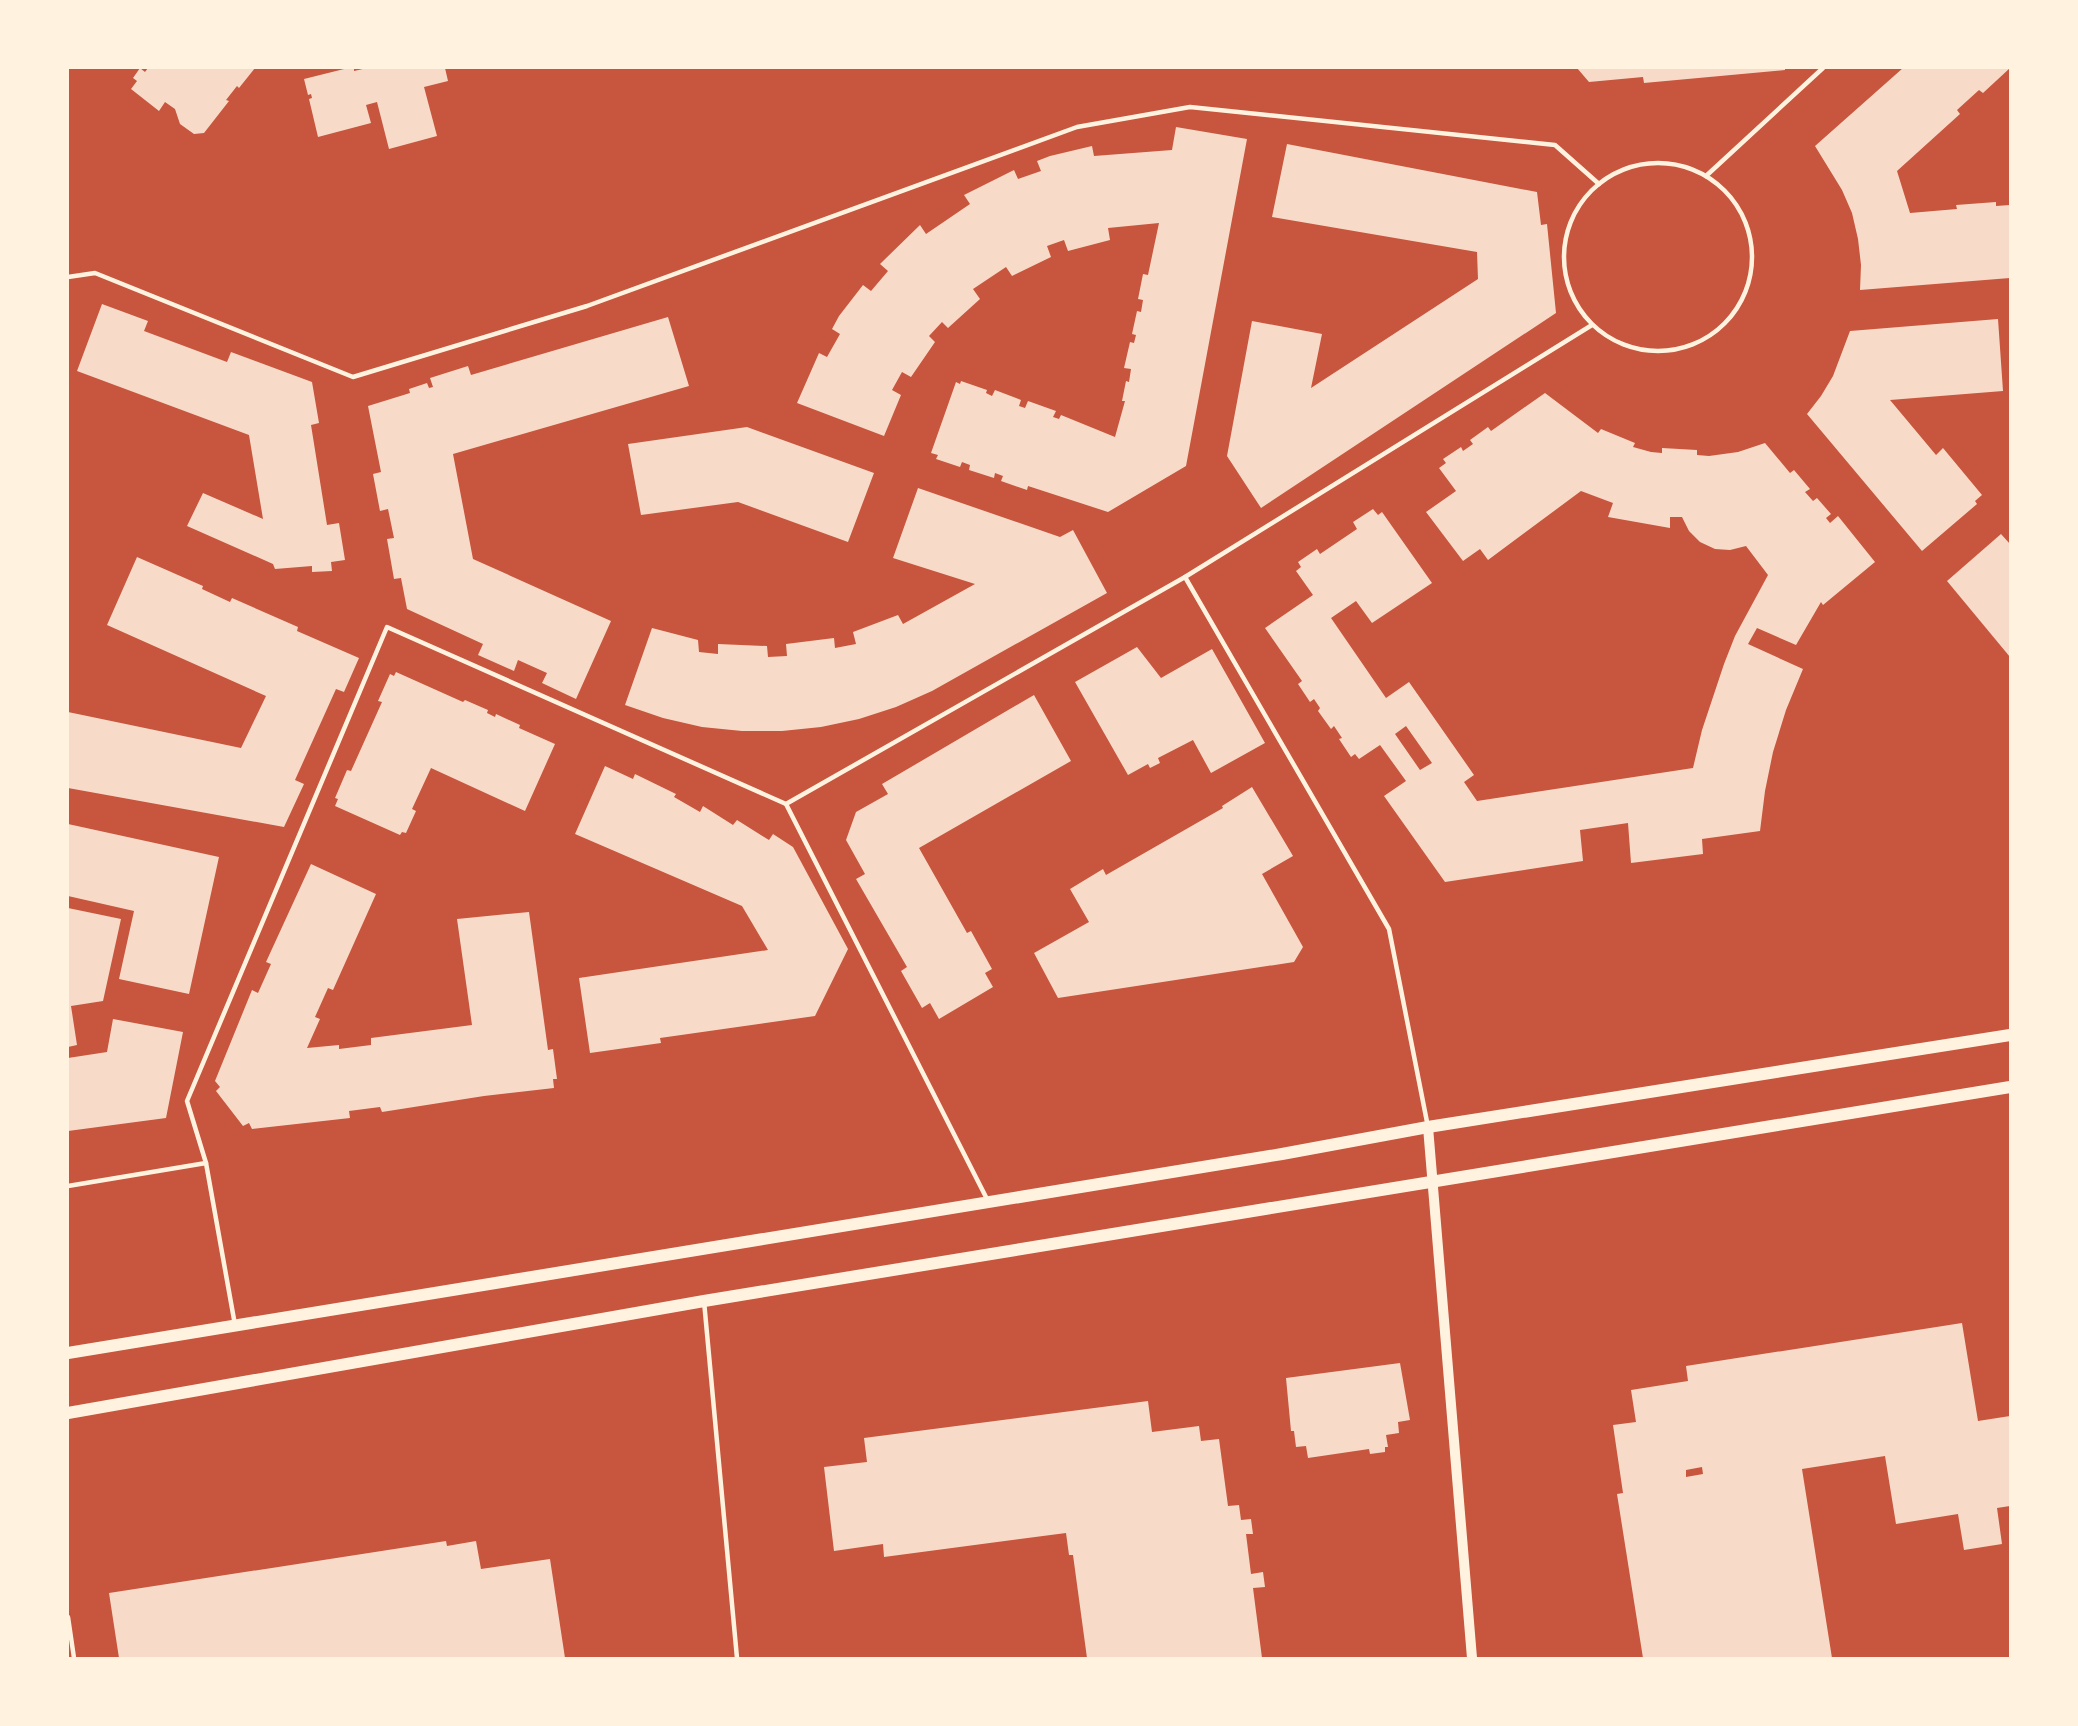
<svg xmlns="http://www.w3.org/2000/svg" width="2078" height="1726" viewBox="0 0 2078 1726" font-family="'Roboto Condensed',sans-serif">
  <style>
    .building { fill: #f7dbc8; fill-rule: evenodd }
    .lines { fill: none; stroke-linecap: round; stroke-linejoin: round }
    .service { stroke: #fff3e0; stroke-width: 4.5 }
    .tertiary { stroke: #fff3e0; stroke-width: 10 }
    .secondary { stroke: #fff3e0; stroke-width: 12 }
  </style>
  <rect width="100%" height="100%" fill="#c8553d"/>
  <g class="building">
    <polygon points="140,68 145,72 148,68 255,68 239,88 237,86 226,100 229,101 204,133 194,134 180,124 175,109 165,102 159,111 131,89 137,81 133,78"/>
    <polygon points="348,68 354,68 354,71 367,68 445,68 448,81 424,87 437,136 389,149 377,102 366,105 371,123 318,137 309,99 312,98 311,94 308,95 304,79"/>
    <polygon points="1577,68 1785,68 1785,70 1644,83 1643,77 1589,82"/>
    <polygon points="1903,68 2010,68 1983,93 1979,90 1957,110 1960,114 1897,171 1910,213 1957,209 1956,205 1996,202 1996,206 2010,205 2010,278 1860,290 1861,265 1858,239 1852,213 1842,190 1815,146"/>
    <polygon points="1176,127 1247,139 1186,466 1108,512 1028,486 1027,490 1001,481 1003,476 995,473 994,478 969,470 970,465 962,462 960,467 936,459 938,455 931,453 956,382 960,384 961,381 987,390 986,393 992,396 995,390 1021,400 1019,406 1025,408 1028,401 1056,411 1053,417 1059,419 1061,415 1115,437 1125,401 1122,401 1126,381 1129,382 1131,369 1124,368 1130,342 1134,343 1136,335 1132,334 1137,311 1141,312 1143,300 1138,299 1143,274 1148,275 1159,223 1108,228 1110,240 1068,251 1064,240 1047,246 1051,257 1012,276 1006,267 973,289 980,299 948,328 942,322 929,336 935,342 911,377 902,372 892,390 901,395 884,436 797,403 819,353 827,357 840,334 832,329 839,316 863,285 871,291 888,271 880,264 920,225 926,234 970,204 964,195 1014,170 1018,179 1041,171 1037,161 1050,156 1092,146 1094,156 1172,150"/>
    <polygon points="1287,144 1537,192 1541,225 1547,224 1556,313 1261,508 1227,456 1252,321 1322,334 1311,388 1478,279 1477,252 1272,217"/>
    <polygon points="102,304 148,321 144,331 227,362 231,352 312,382 319,423 311,425 327,525 339,523 345,560 331,562 332,571 312,572 312,566 275,569 273,564 187,526 203,493 263,519 249,435 77,371"/>
    <polygon points="668,317 689,386 453,454 473,559 611,621 576,699 542,683 547,673 518,660 514,671 478,655 483,644 407,609 401,578 394,579 387,539 394,538 388,509 380,511 373,474 381,472 368,406 410,393 409,389 427,383 429,388 433,387 430,378 468,366 471,375"/>
    <polygon points="1998,319 2003,391 1890,400 1936,455 1943,448 1982,495 1975,501 1977,504 1922,551 1807,414 1821,396 1833,376 1850,331"/>
    <path d="M1545,393l53,40 3,-4 34,14 -2,4 18,5 11,1v-5l35,2v5l12,1 29,-4 27,-9 25,30 4,-3 16,19 -5,3 8,9 4,-3 14,16 -5,4 4,5 8,-7 37,46 -52,43 -2,-3 -25,43 -39,-17 -9,16 55,25 -17,41 -13,42 -8,39 -5,40 -58,8 1,15 -72,9 -3,-40 -48,7 3,31 -138,21 -61,-86 22,-15 -26,-36 -21,14 -4,-5 -4,3 -12,-18 3,-1 -8,-12 -3,3 -13,-18 2,-3 -6,-9 -4,3 -12,-18 4,-3 -37,-53 48,-33 -17,-24 5,-4 -3,-5 19,-13 3,5 37,-25 -4,-7 20,-13 5,6 4,-3 50,71 -60,40 -16,-22 -25,17 55,80 23,-16 65,93 -10,7 13,19 216,-33 9,-38 22,-66 11,-28 33,-61 -22,-29 -16,4 -15,-1 -15,-7 -11,-11 -7,-14h-12v11l-62,-11 5,-14 -32,-12 -93,69 -8,-11 -17,12 -37,-49 30,-21 -17,-23 7,-5 -3,-4 18,-12 2,4 10,-7 -3,-4 18,-13 3,4zM1406,726l26,37 -12,7 -25,-36z"/>
    <polygon points="747,427 874,473 848,542 738,502 641,515 628,444"/>
    <polygon points="918,488 1060,537 1073,530 1107,593 932,691 896,707 859,719 821,727 782,731 742,731 702,727 663,718 625,705 652,628 698,640 699,652 718,654 718,644 767,646 768,657 787,656 786,644 834,638 835,648 856,644 853,632 898,615 903,624 975,584 893,558"/>
    <polygon points="2001,534 2010,544 2010,657 1947,581"/>
    <polygon points="137,557 203,586 202,589 230,602 232,598 298,627 297,631 359,658 344,692 336,689 295,780 304,784 284,827 68,788 68,712 241,748 266,696 107,625"/>
    <polygon points="1137,647 1161,678 1212,649 1265,743 1211,773 1193,740 1158,758 1160,763 1150,768 1148,764 1128,775 1075,682"/>
    <polygon points="396,672 463,702 465,700 488,710 487,713 495,717 496,714 520,725 519,728 555,744 525,811 431,768 412,809 416,811 406,833 402,832 400,835 335,806 338,799 335,798 347,770 351,771 382,702 378,701 390,674 394,676"/>
    <polygon points="1034,695 1071,761 919,848 967,933 971,931 992,969 985,973 993,987 939,1019 930,1003 922,1008 901,971 907,967 856,879 865,874 846,840 856,812 888,794 882,784"/>
    <polygon points="605,766 633,779 635,774 676,794 674,797 700,812 703,806 733,825 737,820 769,840 773,834 793,847 848,949 815,1016 660,1038 661,1043 590,1053 579,978 768,950 742,906 575,834"/>
    <polygon points="1252,787 1293,856 1262,874 1303,947 1294,962 1058,998 1034,953 1089,922 1070,889 1103,869 1106,875 1223,808 1222,806"/>
    <polygon points="68,824 219,857 189,994 119,979 134,911 68,896"/>
    <polygon points="311,864 376,894 333,990 328,988 315,1017 320,1019 307,1048 339,1045 339,1049 371,1045 371,1038 472,1025 457,919 529,912 548,1050 553,1049 557,1079 553,1079 554,1088 484,1096 382,1112 380,1107 349,1111 350,1118 252,1129 249,1123 243,1126 216,1091 220,1087 215,1081 252,990 258,993 271,964 266,962"/>
    <polygon points="68,908 121,919 103,1001 71,1006 77,1045 68,1047"/>
    <polygon points="113,1019 183,1032 166,1118 68,1131 68,1058 107,1052"/>
    <path d="M1962,1323l16,98 32,-5v90l-13,2 5,36 -38,6 -6,-36 -62,10 -11,-68 -83,13 30,189h-189l-26,-164 6,-1 -10,-68 23,-3 -5,-32 57,-9 -2,-15zM1702,1467l1,7 -17,3v-7z"/>
    <polygon points="1400,1363 1410,1420 1398,1422 1399,1433 1386,1435 1388,1447 1385,1447 1385,1452 1370,1454 1369,1449 1308,1458 1306,1446 1296,1447 1294,1431 1291,1431 1286,1378"/>
    <polygon points="1148,1401 1152,1432 1199,1426 1201,1441 1219,1439 1228,1506 1239,1505 1241,1520 1251,1519 1253,1534 1246,1534 1251,1574 1263,1572 1265,1587 1253,1588 1262,1658 1087,1658 1073,1555 1069,1555 1066,1533 884,1557 883,1544 834,1551 824,1467 867,1462 864,1438"/>
    <polygon points="446,1541 447,1546 476,1541 481,1569 550,1559 565,1658 119,1658 109,1593"/>
  </g>
  <g class="lines">
    <g class="service">
      <circle cx="1658" cy="257" r="94"/>
      <polyline points="1706,176 1823,68"/>
      <polyline points="68,277 95,273 353,377 587,306 1077,127 1190,107 1555,145 1599,184"/>
      <polyline points="1185,577 1389,929 1428,1127"/>
      <polyline points="786,804 1185,577 1592,325"/>
      <polyline points="206,1163 187,1101 387,627 786,804 988,1201"/>
      <polyline points="68,1186 206,1163 235,1325"/>
      <polyline points="704,1301 737,1658"/>
      <polyline points="68,1617 74,1658"/>
    </g>
    <polyline class="tertiary" points="1428,1127 1472,1658"/>
    <g class="secondary">
      <polyline points="68,1353 1282,1154 1428,1127 2010,1035"/>
      <polyline points="68,1413 704,1301 2010,1087"/>
    </g>
  </g>
  <rect width="2078" height="1726" fill="none" stroke="#fff3e0" stroke-width="138"/>
</svg>
